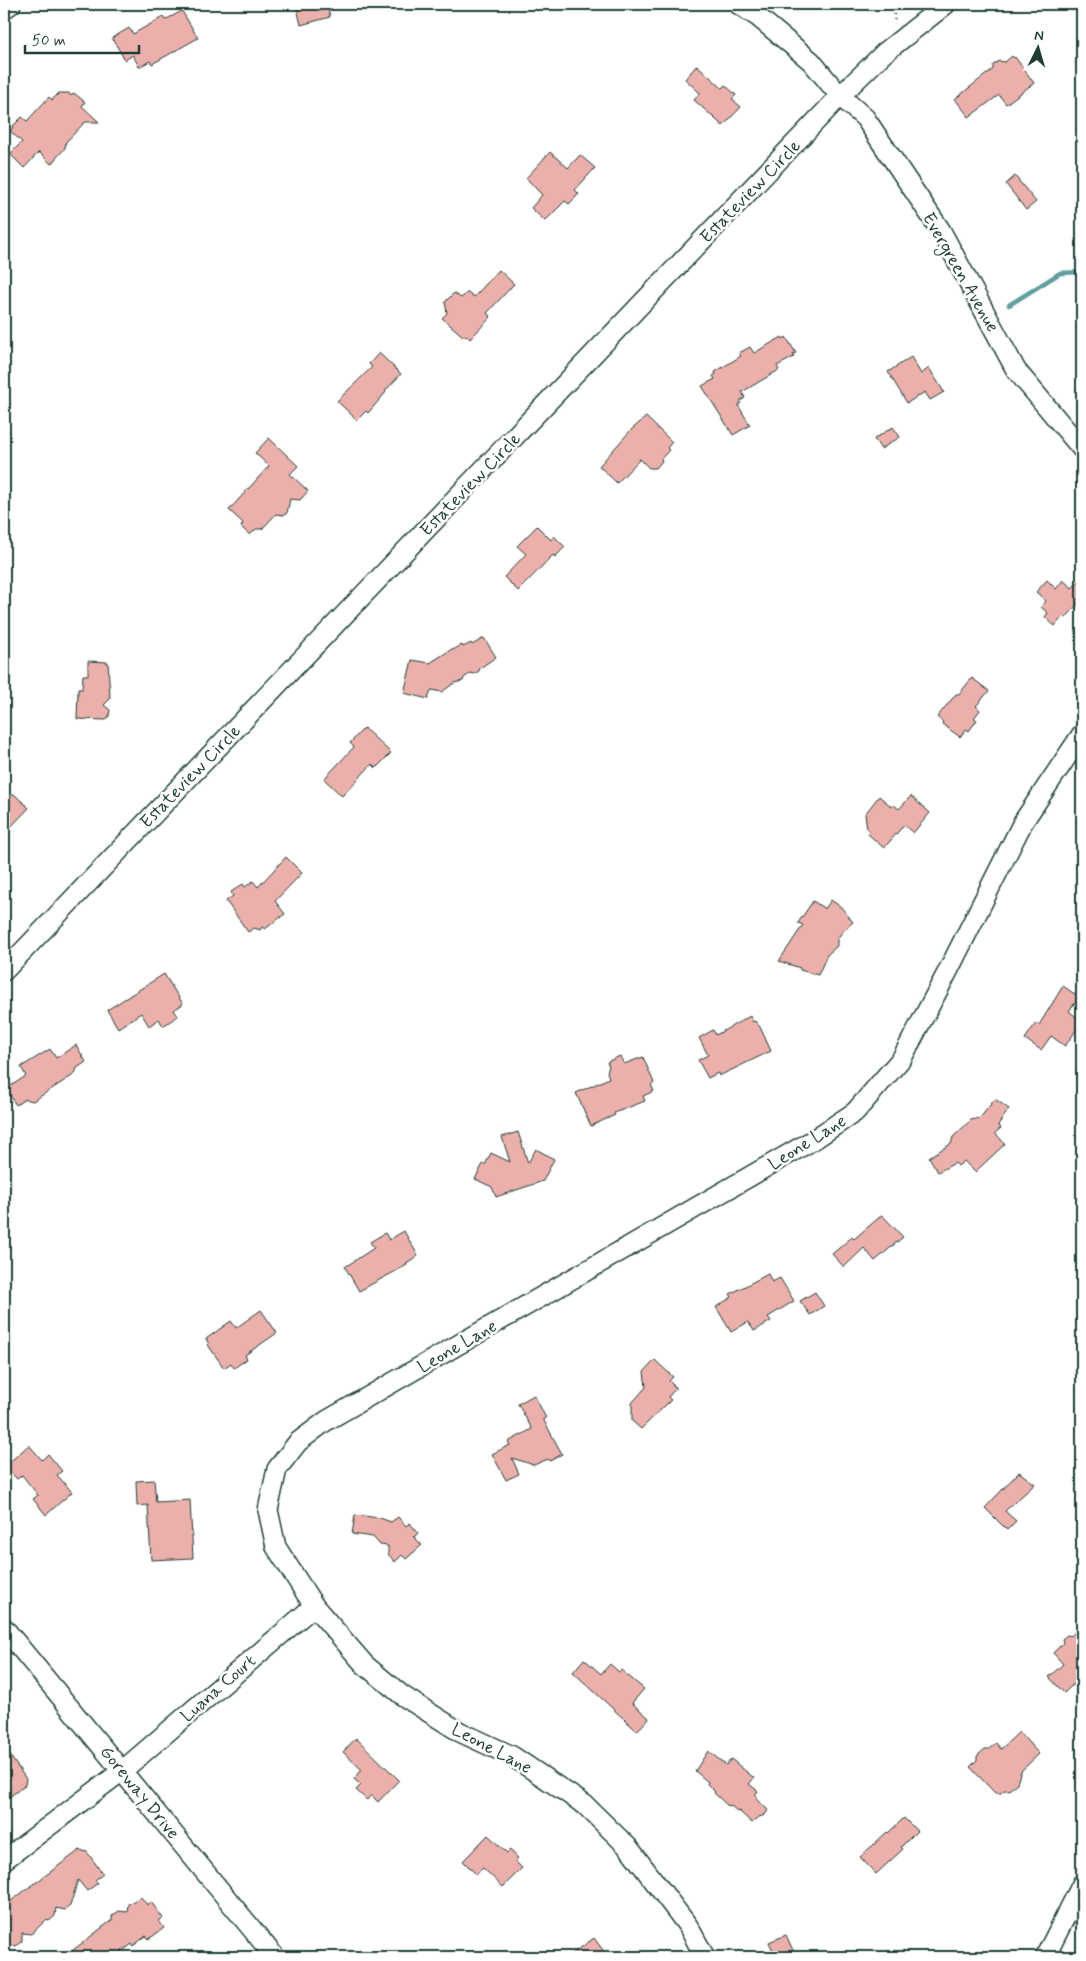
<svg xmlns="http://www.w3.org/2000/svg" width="1086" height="1961" viewBox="0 0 1086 1961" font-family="Mynerve,sans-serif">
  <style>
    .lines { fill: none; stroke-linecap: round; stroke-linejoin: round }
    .stream { stroke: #629e9f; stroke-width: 4.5 }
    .building { fill: #ecb0ac; stroke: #1f3d34 }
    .minor-casing { stroke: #1f3d34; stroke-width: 22 }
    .path { stroke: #1f3d34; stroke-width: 2.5; stroke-dasharray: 1 4; stroke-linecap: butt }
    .minor { stroke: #fff; stroke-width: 19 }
    .labels { text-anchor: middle; stroke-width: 5; stroke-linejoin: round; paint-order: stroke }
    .street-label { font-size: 18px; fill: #1f3d34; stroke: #fff }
  </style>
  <rect width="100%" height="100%" fill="#fff"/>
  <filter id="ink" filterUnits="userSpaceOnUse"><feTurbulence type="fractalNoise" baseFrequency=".02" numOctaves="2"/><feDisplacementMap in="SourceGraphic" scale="10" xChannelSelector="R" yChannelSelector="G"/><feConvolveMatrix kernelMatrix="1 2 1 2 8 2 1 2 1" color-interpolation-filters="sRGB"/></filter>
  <g filter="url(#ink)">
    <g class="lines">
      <polyline class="stream" points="1009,305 1060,273 1082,272"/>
    </g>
    <g class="building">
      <polygon points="296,4 327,4 330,17 301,25"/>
      <polygon points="182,11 198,38 152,64 150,61 139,67 133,55 125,60 112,38 129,28 133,34 163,17 165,20"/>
      <polygon points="1012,56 1014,58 1015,57 1034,83 1006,104 999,95 969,117 955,99 993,69 993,65 999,61 1005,62"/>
      <polygon points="697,65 722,88 725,85 736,95 732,99 741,107 723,126 694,100 700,93 685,79"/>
      <polygon points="59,93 69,93 71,96 74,93 85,102 82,106 99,122 85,122 66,142 65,148 51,164 39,152 24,168 10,154 22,142 10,131 13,128 12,127 22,117 27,121 49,97 52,100"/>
      <polygon points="550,152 568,168 580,155 595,168 575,190 579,194 569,204 565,201 545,221 531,208 542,195 526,178"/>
      <polygon points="1015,176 1036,202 1026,210 1006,184"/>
      <polygon points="499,270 514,284 487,313 491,317 470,339 466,335 464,337 442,318 447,313 445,302 454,293 461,298 468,292 474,297"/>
      <polygon points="782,337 783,339 786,337 796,353 793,354 794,357 777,366 779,370 742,392 745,398 740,401 741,403 738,405 750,425 733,435 702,386 715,379 713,376 716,374 715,372 741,356 739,353 750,347 754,353"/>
      <polygon points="379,353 401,374 385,391 386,392 381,398 368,413 366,411 357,420 337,401 372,367 369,364"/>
      <polygon points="911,357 921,374 929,368 944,392 930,400 925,392 907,403 888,372"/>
      <polygon points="646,417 672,442 667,448 669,450 661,459 662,461 656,468 649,468 640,459 617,483 599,466 630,431"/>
      <polygon points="893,427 900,437 881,449 874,439"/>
      <polygon points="269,438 298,466 290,474 308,491 300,500 290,499 287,513 284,515 276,514 262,529 256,529 250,535 241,527 243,523 229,510 269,466 255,453"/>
      <polygon points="537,526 551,540 554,536 565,547 555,557 553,555 518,591 504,577 526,554 517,546"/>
      <polygon points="1082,578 1082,599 1066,618 1063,616 1055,626 1045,617 1048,613 1041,607 1046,601 1036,592 1047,580 1056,589 1063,580 1072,588"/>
      <polygon points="484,638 496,657 480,668 479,671 474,674 471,673 464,678 463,681 454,683 442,692 431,690 428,699 404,693 412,660 430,663 452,649 453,650 462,645 463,647 471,643 472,645"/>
      <polygon points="88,661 108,662 110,699 104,705 110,710 109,716 106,720 77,719 78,689 82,689 83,675 88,675"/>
      <polygon points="972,678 989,691 976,706 980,710 974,718 977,720 969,731 966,729 960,737 942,724 943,722 937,717 956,694 959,694"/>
      <polygon points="364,728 391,753 376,768 372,764 342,796 324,779 354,747 350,743"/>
      <polygon points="14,794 29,808 4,834 4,804"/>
      <polygon points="879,796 892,807 894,805 899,809 911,796 930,813 913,833 904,825 884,848 868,834 870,831 867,829 865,814"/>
      <polygon points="286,857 302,873 275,901 285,914 265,929 262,927 260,930 254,928 248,932 226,901 233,896 231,892 243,884 245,887 253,881 258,887"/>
      <polygon points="831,900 841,907 853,922 842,932 837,939 837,946 827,955 818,975 800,970 800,968 779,961 803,925 798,923 813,901 825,909"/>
      <polygon points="164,974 183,1004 174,1010 178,1016 163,1026 159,1019 149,1026 141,1013 118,1028 107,1010"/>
      <polygon points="1063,986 1079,997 1069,1011 1082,1022 1065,1046 1051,1036 1041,1050 1025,1039 1036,1023 1039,1025"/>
      <polygon points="750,1016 753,1022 755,1021 760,1027 771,1051 719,1076 718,1073 708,1078 698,1060 708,1055 699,1038 713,1030 716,1035"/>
      <polygon points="76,1045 86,1062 77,1068 75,1074 33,1101 25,1099 16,1105 6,1089 26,1076 21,1067 50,1049 56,1058"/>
      <polygon points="620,1056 624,1064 643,1057 654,1083 651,1085 654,1091 643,1096 645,1101 614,1113 615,1115 591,1126 576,1093 609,1078 607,1072 609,1066 607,1062"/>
      <polygon points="995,1099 1009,1109 998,1125 1001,1128 995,1133 1005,1144 975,1172 964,1161 958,1166 955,1163 938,1172 929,1157 951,1144 953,1137 971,1120 980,1118"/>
      <polygon points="518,1132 528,1163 536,1149 554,1159 543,1181 496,1197 492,1187 475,1179 483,1164 485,1165 491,1153 510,1162 502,1137"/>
      <polygon points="882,1215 903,1237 875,1261 864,1248 844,1267 832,1254 852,1237 854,1239"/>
      <polygon points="404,1231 418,1256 406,1263 407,1265 359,1291 345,1267 374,1248 370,1242 385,1233 389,1240"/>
      <polygon points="768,1274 772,1282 780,1278 794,1301 768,1317 771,1321 754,1331 748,1322 731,1332 716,1307 732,1297 730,1294"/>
      <polygon points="815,1292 824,1306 810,1315 800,1301"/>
      <polygon points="261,1310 277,1333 245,1355 247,1359 234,1368 231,1363 224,1368 208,1345 209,1344 206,1339 231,1321 236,1328"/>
      <polygon points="655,1360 673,1377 669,1381 676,1388 668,1397 671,1400 641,1429 632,1421 632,1403 646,1387 644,1372"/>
      <polygon points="534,1395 546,1418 543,1419 562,1454 550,1461 548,1459 534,1465 512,1458 519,1474 506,1480 492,1454 510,1445 508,1442 532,1429 518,1404"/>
      <polygon points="29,1445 42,1460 48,1454 62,1471 57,1475 72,1492 46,1515 33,1499 38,1495 22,1475 17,1479 5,1466"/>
      <polygon points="1019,1472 1035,1484 1005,1511 1016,1521 1007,1530 985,1508"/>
      <polygon points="154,1480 156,1502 190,1500 193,1558 151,1560 148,1505 137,1506 136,1481"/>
      <polygon points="355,1515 380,1518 391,1522 398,1517 406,1526 410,1523 418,1533 414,1537 422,1545 406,1559 402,1555 395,1562 388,1554 388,1546 380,1545 373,1537 352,1534"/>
      <polygon points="1082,1625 1082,1676 1064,1693 1049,1677 1063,1664 1053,1653 1063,1643 1062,1639 1067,1635 1071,1636"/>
      <polygon points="584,1659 601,1674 610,1664 619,1672 621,1670 644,1689 632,1703 649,1718 637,1731 573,1672"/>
      <polygon points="1019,1732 1039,1754 1021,1771 1017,1783 1009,1790 1004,1790 1001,1793 995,1793 970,1767 977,1760 977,1756 985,1749 989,1749 996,1743 1001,1749"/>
      <polygon points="356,1738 399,1780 378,1802 371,1795 367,1800 356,1790 361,1785 354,1779 362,1770 343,1752"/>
      <polygon points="4,1747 26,1779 25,1785 4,1801"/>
      <polygon points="708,1751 726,1765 731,1759 754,1778 749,1784 758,1791 755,1795 758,1797 756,1799 768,1810 765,1815 759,1817 752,1823 739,1811 738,1812 730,1805 728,1806 714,1793 715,1792 707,1784 708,1782 695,1771"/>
      <polygon points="904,1818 917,1831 901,1847 903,1849 876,1874 860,1857 887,1832 888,1833"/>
      <polygon points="488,1835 507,1853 510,1850 518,1858 515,1861 522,1868 503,1887 483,1868 476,1874 463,1861"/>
      <polygon points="80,1850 87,1852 103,1874 95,1880 98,1883 87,1891 78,1880 70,1906 65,1910 56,1908 55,1916 49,1921 46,1920 31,1934 22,1933 22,1941 16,1946 12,1945 9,1948 4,1941 4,1906"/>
      <polygon points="141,1897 147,1905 151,1902 163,1918 159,1921 164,1928 149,1939 146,1936 133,1946 132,1944 115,1957 64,1957 112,1920 112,1916 119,1911 127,1912 128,1904"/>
      <polygon points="786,1935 796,1957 776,1957 769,1942"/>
      <polygon points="594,1938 608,1957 568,1957"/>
    </g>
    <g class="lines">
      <g class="minor-casing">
        <g id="minor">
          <polyline points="738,4 758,17 811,61 840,96 865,118 941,231 1016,370 1082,449"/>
          <polyline points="4,9 11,4"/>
          <polyline points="4,971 840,96 884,53 946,4"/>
          <polyline points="4,1628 275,1957"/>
          <polyline points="4,1860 122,1771 314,1606"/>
          <polyline points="705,1957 688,1926 629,1848 585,1805 512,1756 460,1732 403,1696 365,1665 314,1606 276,1547 268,1510 277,1469 298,1442 326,1421 813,1140 855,1112 902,1058 947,973 1023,822 1082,734"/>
          <polyline points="1045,1957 1082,1884"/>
        </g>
      </g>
      <polyline class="path" points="893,4 895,24"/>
      <use href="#minor" class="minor"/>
    </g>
  </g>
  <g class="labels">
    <g class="street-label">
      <text transform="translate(750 191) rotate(-46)" y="6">Estateview Circle</text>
      <text transform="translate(961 272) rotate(60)" y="6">Evergreen Avenue</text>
      <text transform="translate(470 484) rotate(-46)" y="6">Estateview Circle</text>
      <text transform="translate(190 776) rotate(-46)" y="6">Estateview Circle</text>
      <text transform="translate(807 1142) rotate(-32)" y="6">Leone Lane</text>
      <text transform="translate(457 1346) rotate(-30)" y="6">Leone Lane</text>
      <text transform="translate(218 1688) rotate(-41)" y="6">Luana Court</text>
      <text transform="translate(492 1748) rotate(28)" y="6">Leone Lane</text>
      <text transform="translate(140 1792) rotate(51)" y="6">Goreway Drive</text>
    </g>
  </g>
  <rect width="1086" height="1961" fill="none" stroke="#fff" stroke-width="20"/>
  <rect x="10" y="10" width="1066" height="1941" fill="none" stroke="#1f3d34" stroke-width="2" filter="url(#ink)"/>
  <g transform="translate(1038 48) rotate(5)" stroke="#ffffff" stroke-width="4" paint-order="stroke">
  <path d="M0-4L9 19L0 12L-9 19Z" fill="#1f3d34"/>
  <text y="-8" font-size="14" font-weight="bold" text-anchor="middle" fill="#1f3d34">N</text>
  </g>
  <path d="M25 45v8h114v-8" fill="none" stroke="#1f3d34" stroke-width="2.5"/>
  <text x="32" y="45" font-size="15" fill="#1f3d34" stroke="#ffffff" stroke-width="4" paint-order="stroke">50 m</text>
</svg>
